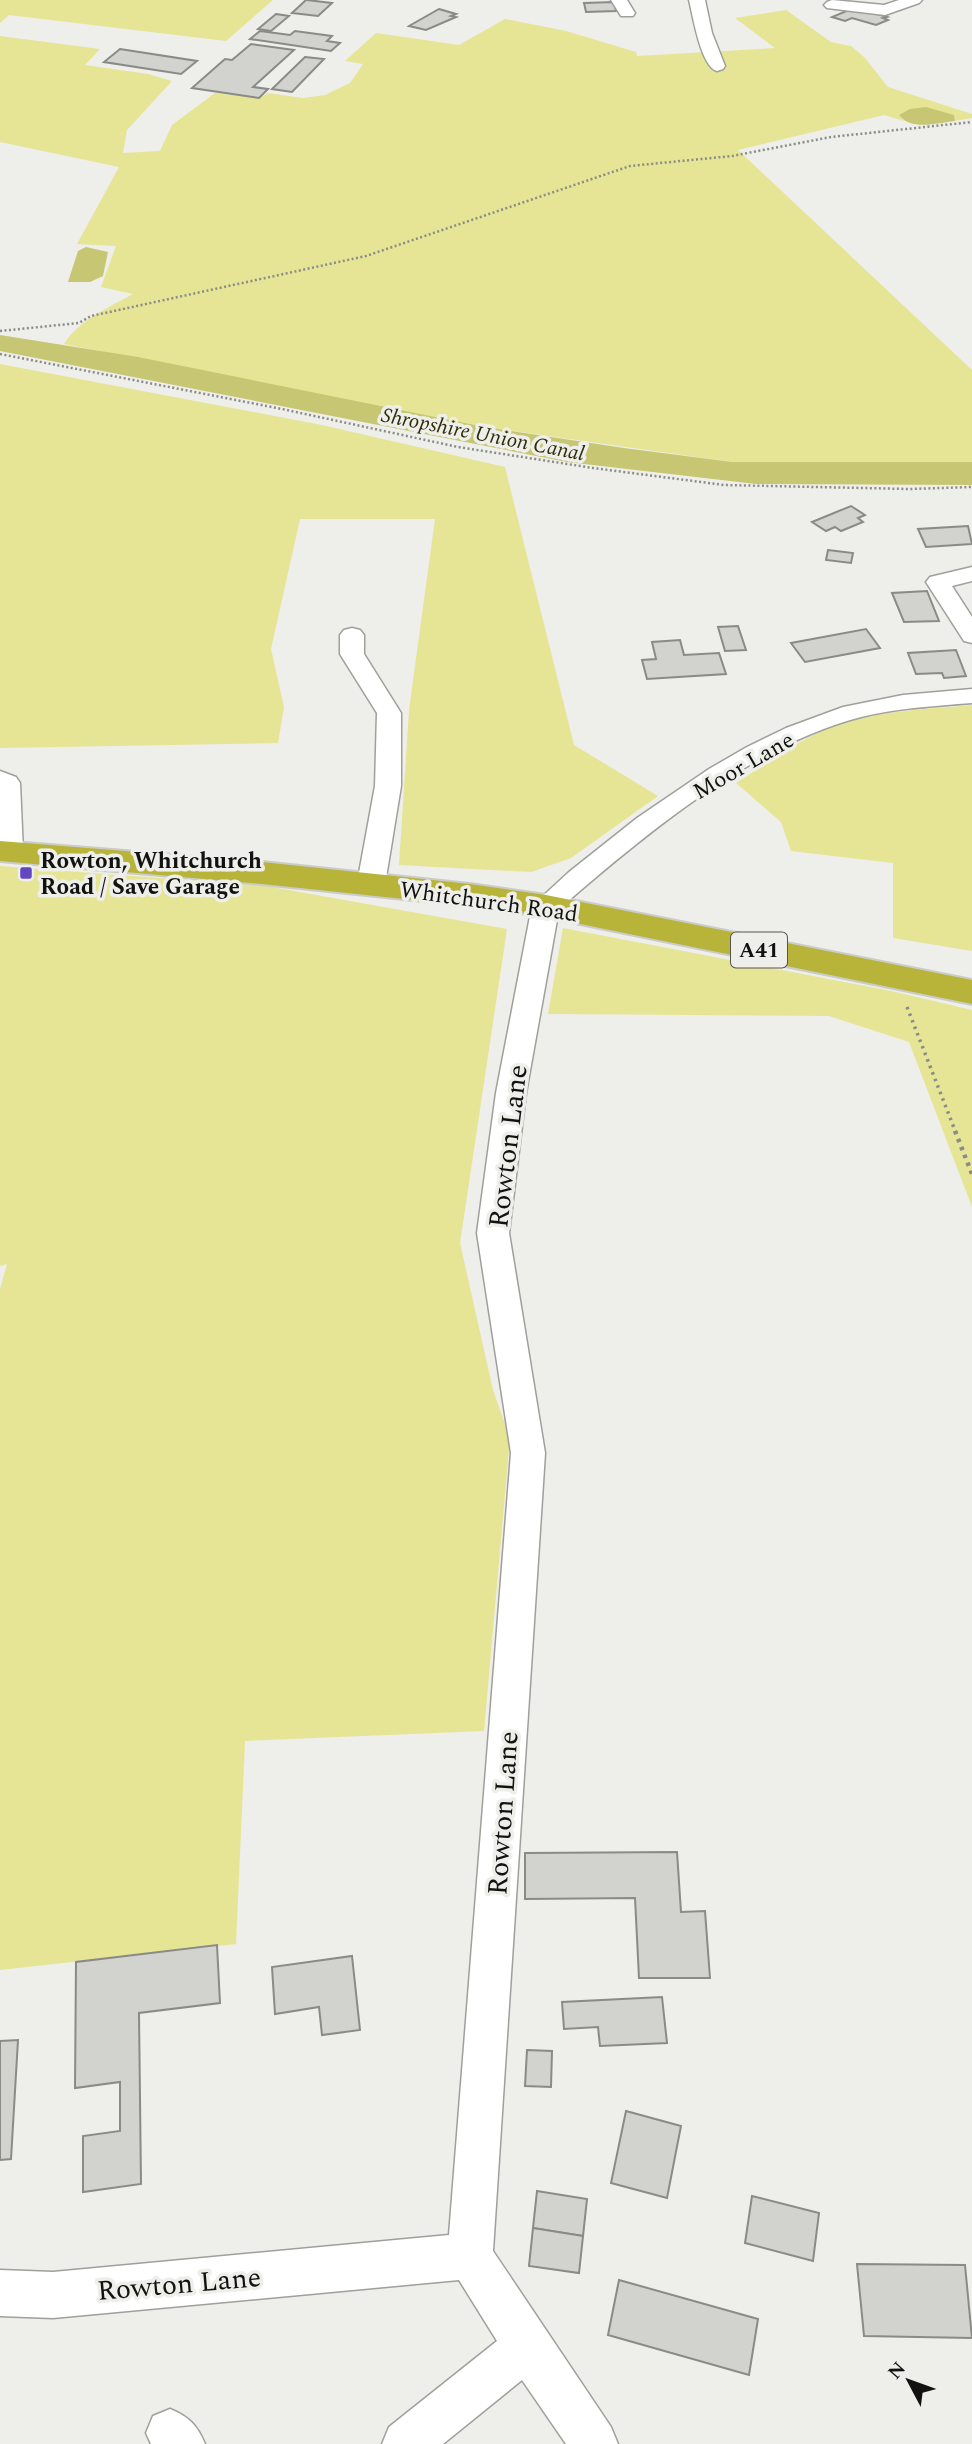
<svg xmlns="http://www.w3.org/2000/svg" width="972" height="2444" viewBox="0 0 972 2444" font-family="Spectral,serif">
  <style>
    .green { fill: #e6e595 }
    .water { fill: #c7c673 }
    .building { fill: #d2d2ce; stroke: #8a8a86; stroke-width: 2 }
    .lines { fill: none; stroke-linecap: round; stroke-linejoin: round }
    .minor-casing { stroke: #9f9f9b; stroke-width: 3 }
    .highway-casing { stroke: #cbcbca; stroke-width: 4 }
    .path-far2 { stroke: #8b8b88; stroke-width: 2.5; stroke-dasharray: 2 2.5; stroke-linecap: butt }
    .path-far1 { stroke: #8b8b88; stroke-width: 3.5; stroke-dasharray: 2.5 4.5; stroke-linecap: butt }
    .path { stroke: #8b8b88; stroke-width: 4.5; stroke-dasharray: 3.5 5; stroke-linecap: butt }
    .minor { fill: #fff; fill-rule: evenodd }
    .highway { fill: #b7b439; fill-rule: evenodd }
    .poi-dot { fill: #6147c0; stroke: #eeeeea; stroke-width: 2.5 }
    .labels { text-anchor: middle; stroke-width: 7; stroke-linejoin: round; paint-order: stroke }
    .far-water-label { font-size: 21px; font-style: italic; fill: #2f2e09; stroke: #eeeeea }
    .shield { fill: #eeeeea; stroke: #545451; stroke-width: 2 }
    .shield-label { font-size: 21px; font-weight: bold; fill: #121210 }
    .street-label { font-size: 23px; fill: #121210; stroke: #eeeeea }
    .poi-label { font-size: 23px; font-weight: bold; fill: #121210; stroke: #eeeeea; text-anchor: start }
    .near-street-label { font-size: 28px; fill: #121210; stroke: #eeeeea }
  </style>
  <rect width="100%" height="100%" fill="#eeeeea"/>
  <g class="green">
    <polygon points="0,0 273,0 226,41 9,15 0,23"/>
    <path d="M786,10l45,32 20,4 14,12 23,29 84,27v4l-17,3 -1,-6h-55l5,6 -20,-6 -146,35 234,220v92h-240l-247,-35 -421,-83c15,-24 44,-36 69,-50l-32,-7 15,-41 -39,-2 42,-77 -119,-25v-106l100,13 -15,16 63,9 24,7 -45,49 -4,23 37,-2 12,-26 43,-32 44,5 9,-5 35,5 22,-3 25,-12 13,-19 -18,-3 31,-28 83,12 46,-26 61,12 70,21 1,4 138,-8 -40,-30z"/>
    <polygon points="0,364 322,425 505,467 574,745 658,796 571,858 531,872 399,865 409,710 435,519 300,519 271,649 284,707 278,743 0,748"/>
    <path d="M972,705v246l-79,-13v-75l-102,-12 -10,-29 -45,-39c31,-20 63,-44 98,-57 42,-15 93,-17 138,-21z"/>
    <polygon points="0,866 266,886 507,929 460,1243 493,1390 510,1438 484,1731 245,1741 236,1944 0,1970 0,1289 7,1264 0,1266"/>
    <polygon points="563,928 891,991 972,1010 972,1207 909,1042 829,1016 548,1014"/>
  </g>
  <g class="water">
    <path d="M926,107l28,8 1,6c-18,2 -44,10 -56,-6l11,-6z"/>
    <polygon points="86,247 108,252 103,276 90,282 68,282 78,251"/>
    <polygon points="0,335 138,357 485,427 624,448 732,462 972,462 972,485 756,484 567,462 0,351"/>
  </g>
  <g class="building">
    <polygon points="306,0 307,0 332,3 318,16 292,13"/>
    <polygon points="614,2 616,11 586,12 584,3"/>
    <polygon points="856,7 887,17 883,18 888,20 876,25 852,18 845,21 832,17"/>
    <polygon points="439,9 456,14 451,16 456,17 426,30 409,26"/>
    <polygon points="276,14 289,16 271,31 258,29"/>
    <polygon points="260,31 290,35 295,31 332,36 327,41 340,43 331,51 250,39"/>
    <polygon points="251,44 294,50 253,87 268,89 259,98 192,88 225,59 232,60"/>
    <polygon points="120,49 197,61 181,74 104,62"/>
    <polygon points="305,57 324,59 292,92 272,89"/>
    <polygon points="851,506 865,515 858,518 863,522 841,531 835,527 826,531 812,522"/>
    <polygon points="968,526 972,544 926,547 918,529"/>
    <polygon points="828,550 853,553 851,563 826,560"/>
    <polygon points="927,591 939,621 904,622 892,593"/>
    <polygon points="738,626 746,650 725,651 718,627"/>
    <polygon points="866,629 880,648 805,662 791,643"/>
    <polygon points="680,640 684,655 719,653 726,674 647,679 642,660 656,659 652,642"/>
    <polygon points="956,650 966,676 944,678 942,673 916,674 908,653"/>
    <polygon points="677,1852 681,1912 705,1911 710,1978 639,1978 635,1898 525,1899 525,1853"/>
    <polygon points="217,1945 220,2003 139,2013 141,2184 83,2192 83,2136 120,2131 120,2082 75,2088 76,1962"/>
    <polygon points="352,1956 360,2030 322,2035 319,2007 275,2014 272,1967"/>
    <polygon points="662,1997 667,2043 600,2046 598,2027 564,2029 562,2002"/>
    <polygon points="18,2040 11,2159 0,2160 0,2041"/>
    <polygon points="527,2050 552,2051 551,2087 525,2086"/>
    <polygon points="626,2111 681,2126 667,2198 611,2183"/>
    <polygon points="537,2191 587,2199 583,2236 533,2228"/>
    <polygon points="752,2196 819,2213 813,2261 745,2243"/>
    <polygon points="533,2228 583,2236 579,2273 529,2266"/>
    <polygon points="857,2264 965,2265 972,2338 864,2336"/>
    <polygon points="619,2280 758,2319 749,2375 608,2335"/>
  </g>
  <g class="lines">
    <g class="minor-casing">
      <g id="minor">
        <polygon points="611,0 627,0 635,13 633,16 621,16"/>
        <path d="M689,0h16l7,33 13,33 -2,3 -6,2c-16,-4 -24,-55 -28,-71z"/>
        <polygon points="832,0 884,5 899,0 922,0 919,3 885,15 827,8 824,5 827,2"/>
        <polygon points="972,567 972,581 952,586 972,617 972,643 964,641 926,582 930,577"/>
        <polygon points="352,628 360,630 364,635 364,654 401,713 401,786 385,884 381,890 371,893 361,890 357,884 375,786 377,713 340,654 340,635 344,630"/>
        <path d="M972,689v14c-37,3 -75,5 -111,14 -109,28 -218,119 -302,192l-33,184 -17,140 36,220 -52,798 118,176 7,17h-52l-44,-64 -79,64h-61l7,-17 108,-86 -38,-61 -406,38 -53,-2v-46l53,2 396,-37 62,-782 -34,-220 19,-140 36,-187 37,-34 68,-54 72,-49 38,-22 39,-19 57,-21 60,-12z"/>
        <polygon points="0,771 16,777 20,783 23,852 19,858 10,860 0,857"/>
        <path d="M170,2409c19,8 27,16 35,35h-54l-5,-11 7,-17z"/>
      </g>
    </g>
    <g class="highway-casing">
      <polygon id="highway" points="0,841 262,862 470,884 546,895 972,980 972,1004 546,917 470,906 262,884 0,861"/>
    </g>
    <g class="path-far2">
      <polyline points="0,331 79,323 91,316 366,256 630,166 732,156 831,137 972,122"/>
      <polyline points="0,354 282,409 458,447 593,468 724,485 909,489 972,487"/>
    </g>
    <polyline class="path-far1" points="907,1007 956,1133"/>
    <polyline class="path" points="955,1131 972,1174"/>
    <use href="#minor" class="minor"/>
    <use href="#highway" class="highway"/>
  </g>
  <rect class="poi-dot" x="19" y="866" width="14" height="14" rx="3.5"/>
  <g class="labels">
    <g class="far-water-label">
      <text transform="translate(483 434) rotate(11)" y="7">Shropshire Union Canal</text>
    </g>
    <rect class="shield" x="731" y="932.5" width="56" height="35" rx="5"/>
    <g class="shield-label">
      <text x="759" y="957">A41</text>
    </g>
    <g class="street-label">
      <text transform="translate(743 765) rotate(-30)" y="8">Moor Lane</text>
      <text transform="translate(489 901) rotate(8)" y="8">Whitchurch Road</text>
    </g>
    <g class="poi-label">
      <text x="40" y="868">Rowton, Whitchurch<tspan x="40" dy="26">Road / Save Garage</tspan></text>
    </g>
    <g class="near-street-label">
      <text transform="translate(507 1146) rotate(-83)" y="10">Rowton Lane</text>
      <text transform="translate(502 1813) rotate(-86)" y="10">Rowton Lane</text>
      <text transform="translate(179 2283) rotate(-5)" y="10">Rowton Lane</text>
    </g>
  </g>
  <g transform="translate(909 2381) rotate(311)" stroke="#eeeeea" stroke-width="5" paint-order="stroke">
  <path d="M0-5L12 26L0 18L-12 26Z" fill="#121210"/>
  <text y="-10" font-size="19" font-weight="bold" text-anchor="middle" fill="#121210">N</text>
  </g>
</svg>
